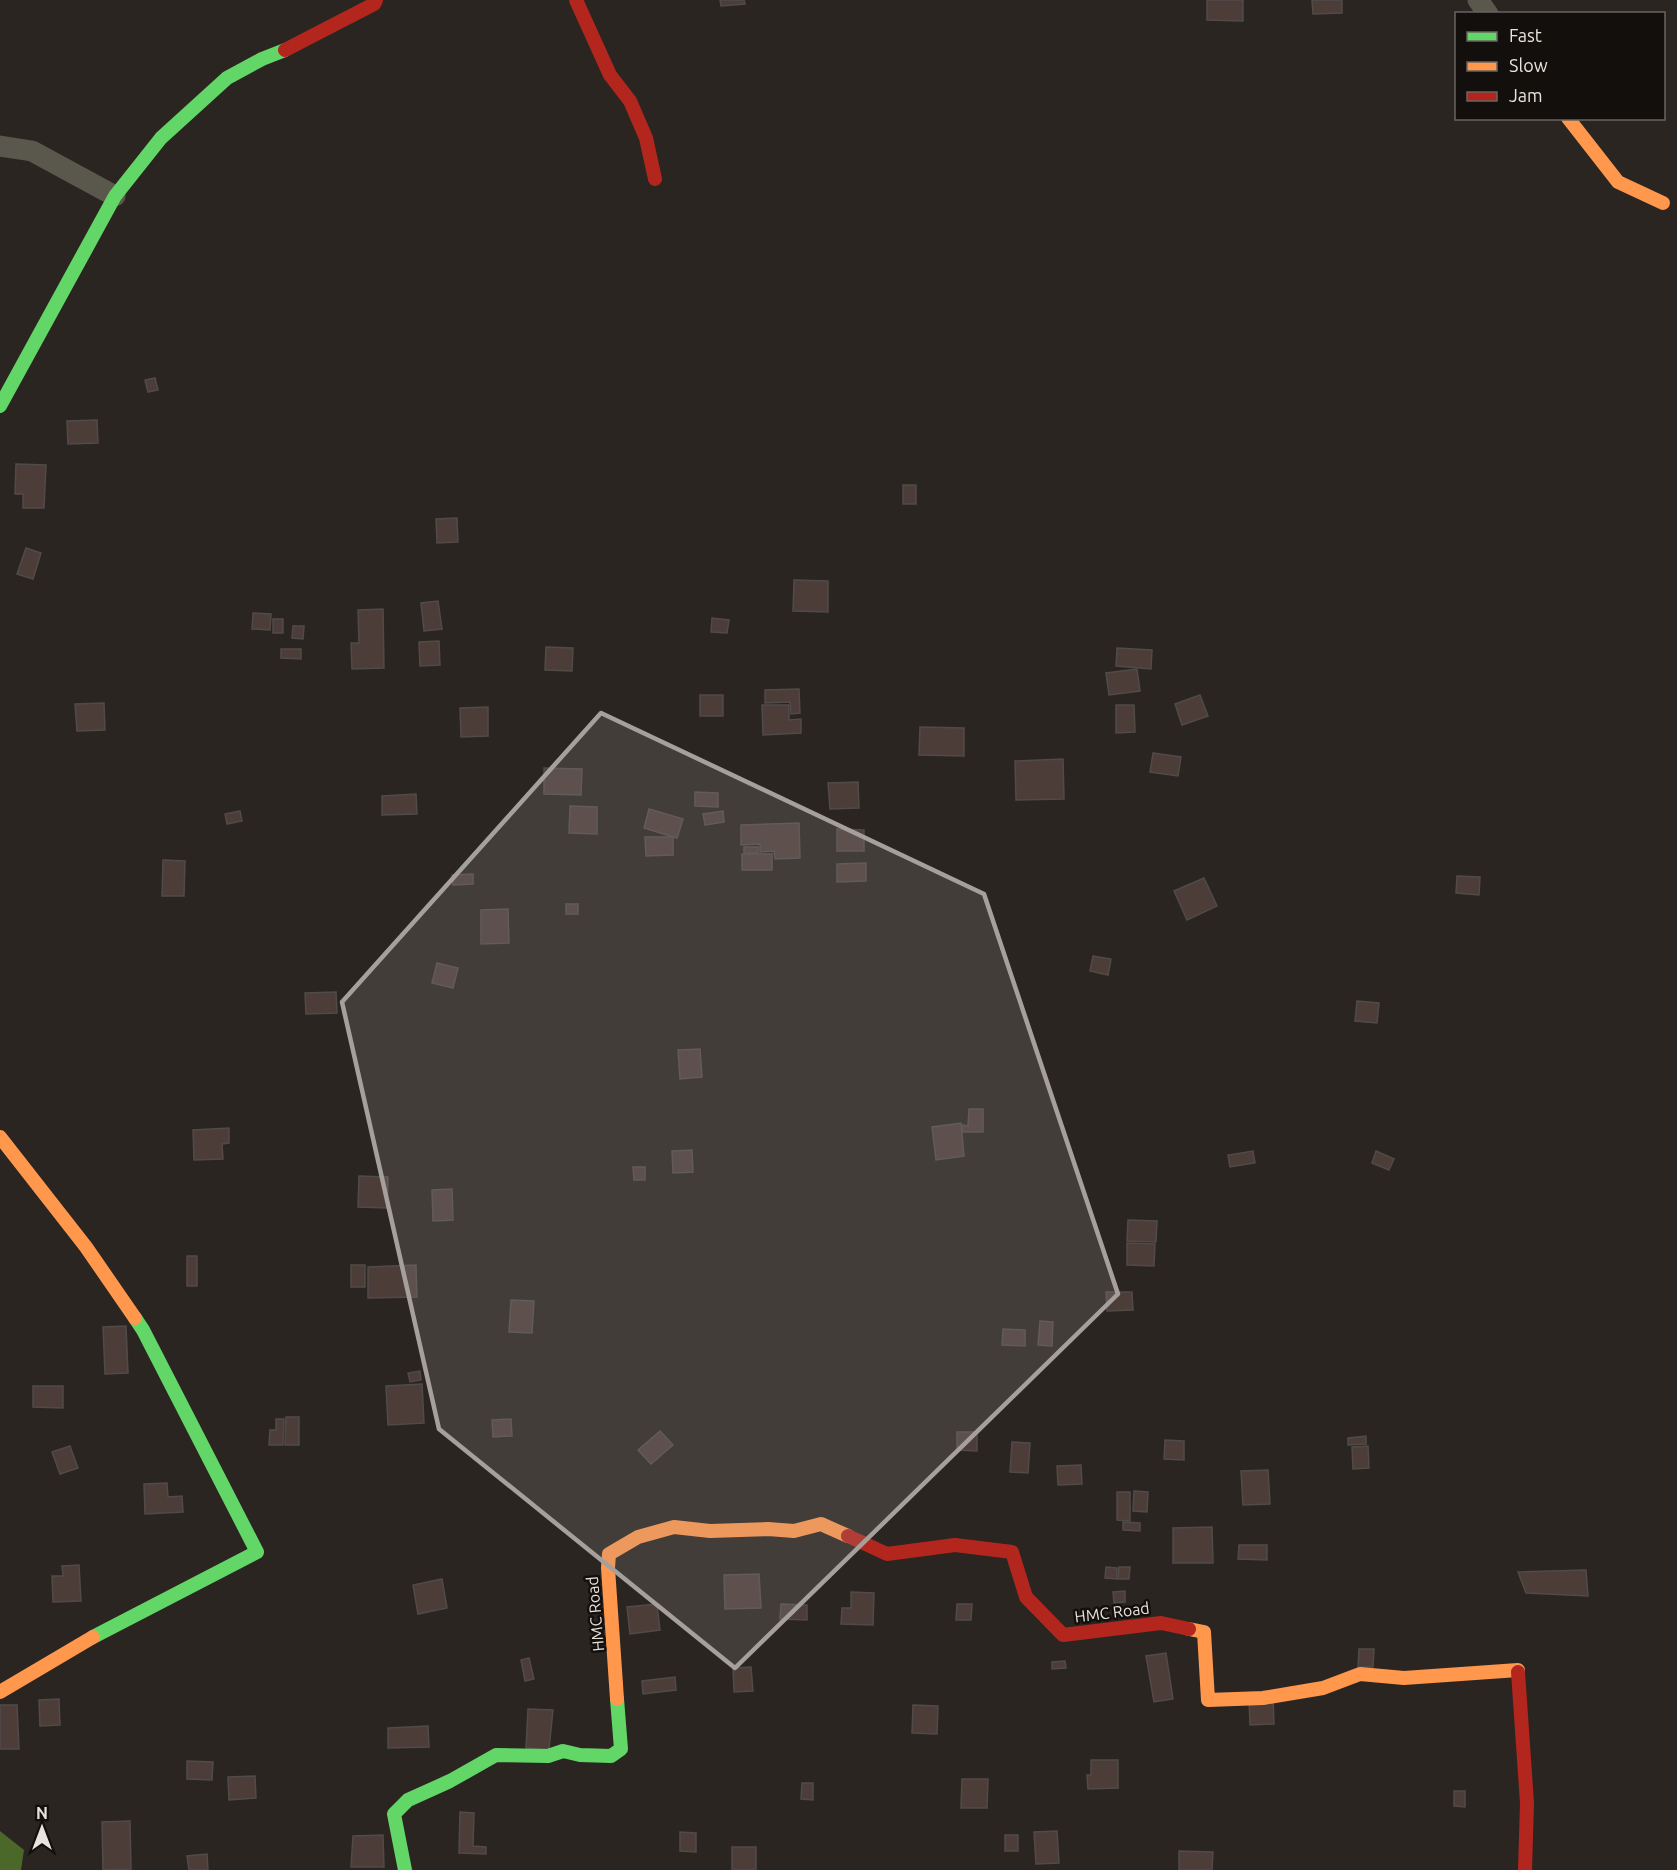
<svg xmlns="http://www.w3.org/2000/svg" width="1677" height="1870" viewBox="0 0 1677 1870" font-family="Ubuntu,sans-serif">
  <style>
    .water { fill: #4c672a }
    .building { fill: #4d3d39; stroke: #504b49; stroke-width: 1.5 }
    .lines { fill: none; stroke-linecap: round; stroke-linejoin: round }
    .street { stroke: #5a574d; stroke-width: 21 }
    .fast { stroke: #63d668; stroke-width: 14 }
    .slow { stroke: #ff974d; stroke-width: 14 }
    .jam { stroke: #b3261e; stroke-width: 14 }
    .marked { fill: #a6a09c; fill-opacity: 0.2; stroke: #a6a09c; stroke-width: 4.5; stroke-linejoin: round }
    .labels { text-anchor: middle; stroke-width: 5; stroke-linejoin: round; paint-order: stroke }
    .street-label { font-size: 16px; fill: #e9e3de; stroke: #130f0c }
  </style>
  <rect width="100%" height="100%" fill="#2a2521"/>
  <polygon class="water" points="0,1831 24,1850 21,1870 0,1870"/>
  <g class="building">
    <polygon points="720,0 744,0 745,4 721,6"/>
    <polygon points="1207,0 1243,0 1243,21 1207,20"/>
    <polygon points="1312,0 1342,0 1342,13 1313,14"/>
    <polygon points="155,378 158,390 148,392 145,380"/>
    <polygon points="97,420 98,443 68,444 67,421"/>
    <polygon points="16,464 46,465 44,508 23,508 23,494 15,494"/>
    <rect x="903" y="485" width="13" height="19"/>
    <polygon points="457,518 458,542 437,543 436,519"/>
    <polygon points="26,548 41,553 33,579 17,574"/>
    <polygon points="794,580 828,581 828,612 793,611"/>
    <polygon points="438,601 442,629 424,631 421,603"/>
    <polygon points="383,609 384,668 352,669 351,643 359,643 358,610"/>
    <polygon points="253,613 271,614 270,630 252,629"/>
    <polygon points="712,618 729,620 727,633 711,632"/>
    <rect x="273" y="619" width="10" height="14"/>
    <polygon points="293,626 304,626 303,639 292,638"/>
    <polygon points="439,641 440,665 420,666 419,642"/>
    <polygon points="546,647 573,648 572,671 545,670"/>
    <polygon points="1117,648 1152,650 1151,669 1116,666"/>
    <polygon points="281,649 301,649 301,659 281,658"/>
    <polygon points="1137,669 1140,691 1109,695 1106,673"/>
    <polygon points="799,689 800,713 791,714 790,702 765,703 765,690"/>
    <rect x="700" y="695" width="23" height="21"/>
    <polygon points="1200,695 1208,716 1182,725 1175,704"/>
    <polygon points="104,703 105,730 77,731 75,704"/>
    <polygon points="762,705 789,705 789,720 801,719 801,733 763,735"/>
    <polygon points="1116,705 1134,705 1135,732 1116,733"/>
    <polygon points="488,707 488,736 461,737 460,708"/>
    <polygon points="920,727 964,728 964,756 919,755"/>
    <polygon points="1153,753 1181,757 1178,776 1150,772"/>
    <polygon points="1063,759 1064,799 1016,800 1015,761"/>
    <polygon points="544,768 582,769 581,795 544,794"/>
    <polygon points="858,782 859,808 830,809 828,783"/>
    <polygon points="695,792 718,793 718,807 695,806"/>
    <polygon points="416,794 417,814 382,815 382,796"/>
    <polygon points="570,806 597,807 597,834 569,833"/>
    <polygon points="649,809 683,819 677,838 644,828"/>
    <polygon points="240,811 242,821 227,824 225,814"/>
    <polygon points="723,811 724,822 705,825 703,814"/>
    <polygon points="799,823 800,858 775,859 774,851 760,852 760,844 741,845 741,825"/>
    <polygon points="837,829 864,830 864,851 837,851"/>
    <polygon points="645,837 673,837 673,855 646,856"/>
    <rect x="744" y="847" width="14" height="6"/>
    <rect x="742" y="854" width="30" height="16"/>
    <polygon points="163,860 185,861 184,896 162,896"/>
    <polygon points="866,863 866,881 837,882 837,864"/>
    <polygon points="473,874 473,884 453,885 452,875"/>
    <polygon points="1457,876 1480,877 1479,895 1456,893"/>
    <polygon points="1204,878 1217,906 1187,920 1174,891"/>
    <rect x="566" y="904" width="12" height="10"/>
    <polygon points="508,909 509,943 481,944 481,910"/>
    <polygon points="1093,956 1111,959 1108,975 1090,971"/>
    <polygon points="437,963 458,968 453,988 432,983"/>
    <polygon points="336,992 337,1013 306,1014 305,993"/>
    <polygon points="1357,1001 1379,1003 1377,1023 1355,1021"/>
    <polygon points="700,1049 702,1077 680,1079 678,1050"/>
    <polygon points="969,1109 983,1109 983,1132 962,1132 963,1125 968,1126"/>
    <polygon points="961,1123 964,1156 936,1160 932,1127"/>
    <polygon points="229,1128 229,1143 222,1144 223,1159 194,1160 193,1130"/>
    <polygon points="692,1150 693,1172 673,1173 672,1151"/>
    <polygon points="1253,1151 1255,1163 1230,1167 1228,1155"/>
    <polygon points="1376,1151 1394,1159 1389,1170 1372,1163"/>
    <polygon points="633,1167 645,1167 645,1180 634,1180"/>
    <polygon points="359,1176 388,1177 387,1208 358,1207"/>
    <polygon points="452,1189 453,1220 433,1221 432,1190"/>
    <polygon points="1128,1220 1157,1221 1156,1242 1127,1241"/>
    <polygon points="1127,1243 1155,1244 1154,1266 1127,1265"/>
    <rect x="187" y="1256" width="10" height="30"/>
    <rect x="351" y="1265" width="14" height="22"/>
    <polygon points="416,1265 417,1297 368,1298 368,1267"/>
    <polygon points="1106,1292 1132,1292 1133,1310 1107,1311"/>
    <polygon points="511,1300 534,1301 532,1333 509,1332"/>
    <polygon points="1040,1321 1053,1322 1052,1346 1038,1345"/>
    <polygon points="126,1326 128,1373 105,1374 103,1327"/>
    <polygon points="1003,1329 1025,1330 1025,1346 1002,1345"/>
    <polygon points="420,1371 421,1380 410,1382 408,1373"/>
    <polygon points="422,1384 424,1423 388,1425 386,1386"/>
    <polygon points="33,1386 63,1386 63,1408 33,1407"/>
    <polygon points="286,1417 299,1417 299,1445 285,1445"/>
    <polygon points="276,1419 284,1419 283,1445 269,1445 270,1430 276,1430"/>
    <polygon points="511,1419 512,1436 493,1437 492,1420"/>
    <polygon points="660,1431 673,1445 651,1464 638,1450"/>
    <polygon points="957,1432 977,1432 977,1451 957,1450"/>
    <polygon points="1366,1436 1366,1444 1348,1445 1348,1438"/>
    <polygon points="1165,1440 1184,1441 1184,1460 1164,1459"/>
    <polygon points="1012,1442 1030,1443 1028,1473 1010,1472"/>
    <polygon points="70,1446 78,1468 60,1474 52,1452"/>
    <polygon points="1368,1446 1369,1468 1353,1469 1352,1447"/>
    <polygon points="1081,1465 1082,1484 1058,1485 1057,1466"/>
    <polygon points="1268,1470 1270,1504 1243,1505 1241,1471"/>
    <polygon points="167,1483 168,1497 182,1496 183,1512 145,1514 144,1484"/>
    <polygon points="1134,1491 1148,1492 1147,1512 1133,1511"/>
    <polygon points="1117,1492 1130,1492 1130,1521 1117,1520"/>
    <polygon points="1123,1522 1140,1523 1140,1531 1123,1530"/>
    <polygon points="1212,1527 1213,1563 1173,1563 1173,1528"/>
    <polygon points="1239,1545 1267,1545 1267,1560 1238,1559"/>
    <polygon points="79,1565 81,1601 53,1602 52,1576 63,1576 62,1566"/>
    <polygon points="1106,1567 1117,1568 1117,1579 1105,1578"/>
    <polygon points="1119,1567 1130,1567 1129,1579 1118,1579"/>
    <polygon points="1586,1570 1588,1596 1526,1593 1518,1572"/>
    <polygon points="759,1574 761,1608 725,1609 724,1575"/>
    <polygon points="442,1579 447,1608 418,1614 413,1585"/>
    <polygon points="1125,1591 1125,1602 1114,1603 1113,1592"/>
    <polygon points="851,1592 874,1593 873,1625 841,1624 842,1608 851,1608"/>
    <polygon points="657,1604 660,1630 630,1634 627,1607"/>
    <polygon points="781,1604 807,1605 807,1620 780,1619"/>
    <polygon points="957,1604 972,1604 971,1620 956,1620"/>
    <polygon points="1359,1649 1374,1649 1373,1667 1358,1667"/>
    <polygon points="1166,1653 1173,1699 1154,1702 1146,1656"/>
    <polygon points="529,1658 534,1679 525,1681 521,1660"/>
    <polygon points="1065,1661 1066,1668 1052,1669 1052,1662"/>
    <polygon points="751,1667 753,1691 734,1692 733,1668"/>
    <polygon points="675,1677 676,1690 643,1694 642,1681"/>
    <polygon points="1273,1696 1274,1724 1250,1725 1249,1697"/>
    <polygon points="59,1699 60,1725 40,1726 39,1700"/>
    <polygon points="0,1705 17,1705 19,1749 0,1749"/>
    <polygon points="913,1705 938,1706 937,1734 912,1733"/>
    <polygon points="528,1709 553,1710 549,1749 526,1748"/>
    <polygon points="428,1726 429,1747 388,1748 388,1728"/>
    <polygon points="1091,1760 1118,1760 1118,1788 1088,1789 1087,1775 1091,1775"/>
    <polygon points="187,1761 213,1762 212,1780 187,1779"/>
    <polygon points="255,1776 256,1798 229,1800 228,1777"/>
    <polygon points="962,1779 988,1779 987,1808 961,1808"/>
    <polygon points="802,1783 813,1783 813,1800 801,1799"/>
    <polygon points="1454,1791 1465,1791 1465,1807 1454,1806"/>
    <polygon points="460,1812 474,1813 473,1846 486,1847 486,1854 459,1853"/>
    <polygon points="130,1821 131,1869 103,1870 102,1822"/>
    <polygon points="1057,1831 1059,1863 1036,1864 1034,1832"/>
    <polygon points="680,1832 696,1833 696,1852 680,1851"/>
    <polygon points="383,1835 384,1867 351,1867 353,1836"/>
    <rect x="1005" y="1835" width="13" height="16"/>
    <rect x="732" y="1847" width="24" height="23"/>
    <polygon points="1179,1851 1213,1852 1212,1870 1179,1870"/>
    <polygon points="207,1854 208,1870 189,1870 187,1856"/>
  </g>
  <g class="lines">
    <g class="street">
      <polyline points="1478,0 1488,14"/>
      <polyline points="0,146 32,151 115,196"/>
    </g>
    <g class="fast">
      <polyline points="0,406 115,196 161,138 227,78 262,59 285,50"/>
      <polyline points="93,1637 257,1552 143,1330 135,1318"/>
      <polyline points="405,1870 394,1814 408,1800 450,1781 496,1755 548,1756 563,1751 580,1755 611,1756 621,1749 617,1699"/>
    </g>
    <g class="slow">
      <polyline points="1568,118 1618,182 1663,203"/>
      <polyline points="0,1137 86,1247 135,1318"/>
      <polyline points="1189,1629 1204,1632 1208,1700 1263,1698 1323,1688 1360,1674 1404,1678 1518,1670 1518,1672"/>
      <polyline points="0,1692 93,1637"/>
      <polyline points="617,1699 608,1568 609,1554 638,1537 674,1527 710,1531 768,1529 794,1531 821,1524 848,1536"/>
    </g>
    <g class="jam">
      <polyline points="576,0 610,75 630,101 646,138 655,179"/>
      <polyline points="285,50 374,4 376,0"/>
      <polyline points="848,1536 887,1554 955,1545 1012,1552 1026,1597 1063,1635 1161,1623 1189,1629"/>
      <polyline points="1518,1672 1527,1803 1525,1870"/>
    </g>
  </g>
  <path class="marked" d="M601,713l383,181 134,400 -383,374 -296,-239 -97,-427z"/>
  <g class="labels">
    <g class="street-label">
      <text transform="translate(1112 1612) rotate(-7)" y="6">HMC Road</text>
      <text transform="translate(595 1614) rotate(-95)" y="6">HMC Road</text>
    </g>
  </g>
  <rect x="1455" y="12" width="210" height="108" fill="#130f0c" stroke="#696460" stroke-width="1.5"/>
  <rect x="1467" y="32" width="30" height="9" fill="#63d668" stroke="#696460" stroke-width="1.5"/>
  <text x="1509" y="42" font-size="18" fill="#e9e3de">Fast</text>
  <rect x="1467" y="62" width="30" height="9" fill="#ff974d" stroke="#696460" stroke-width="1.5"/>
  <text x="1509" y="72" font-size="18" fill="#e9e3de">Slow</text>
  <rect x="1467" y="92" width="30" height="9" fill="#b3261e" stroke="#696460" stroke-width="1.5"/>
  <text x="1509" y="102" font-size="18" fill="#e9e3de">Jam</text>
  <g transform="translate(42 1828)" stroke="#130f0c" stroke-width="4.5" paint-order="stroke">
  <path d="M0-4.5L10 22L0 15L-10 22Z" fill="#e9e3de"/>
  <text y="-9" font-size="16" font-weight="bold" text-anchor="middle" fill="#e9e3de">N</text>
  </g>
</svg>
